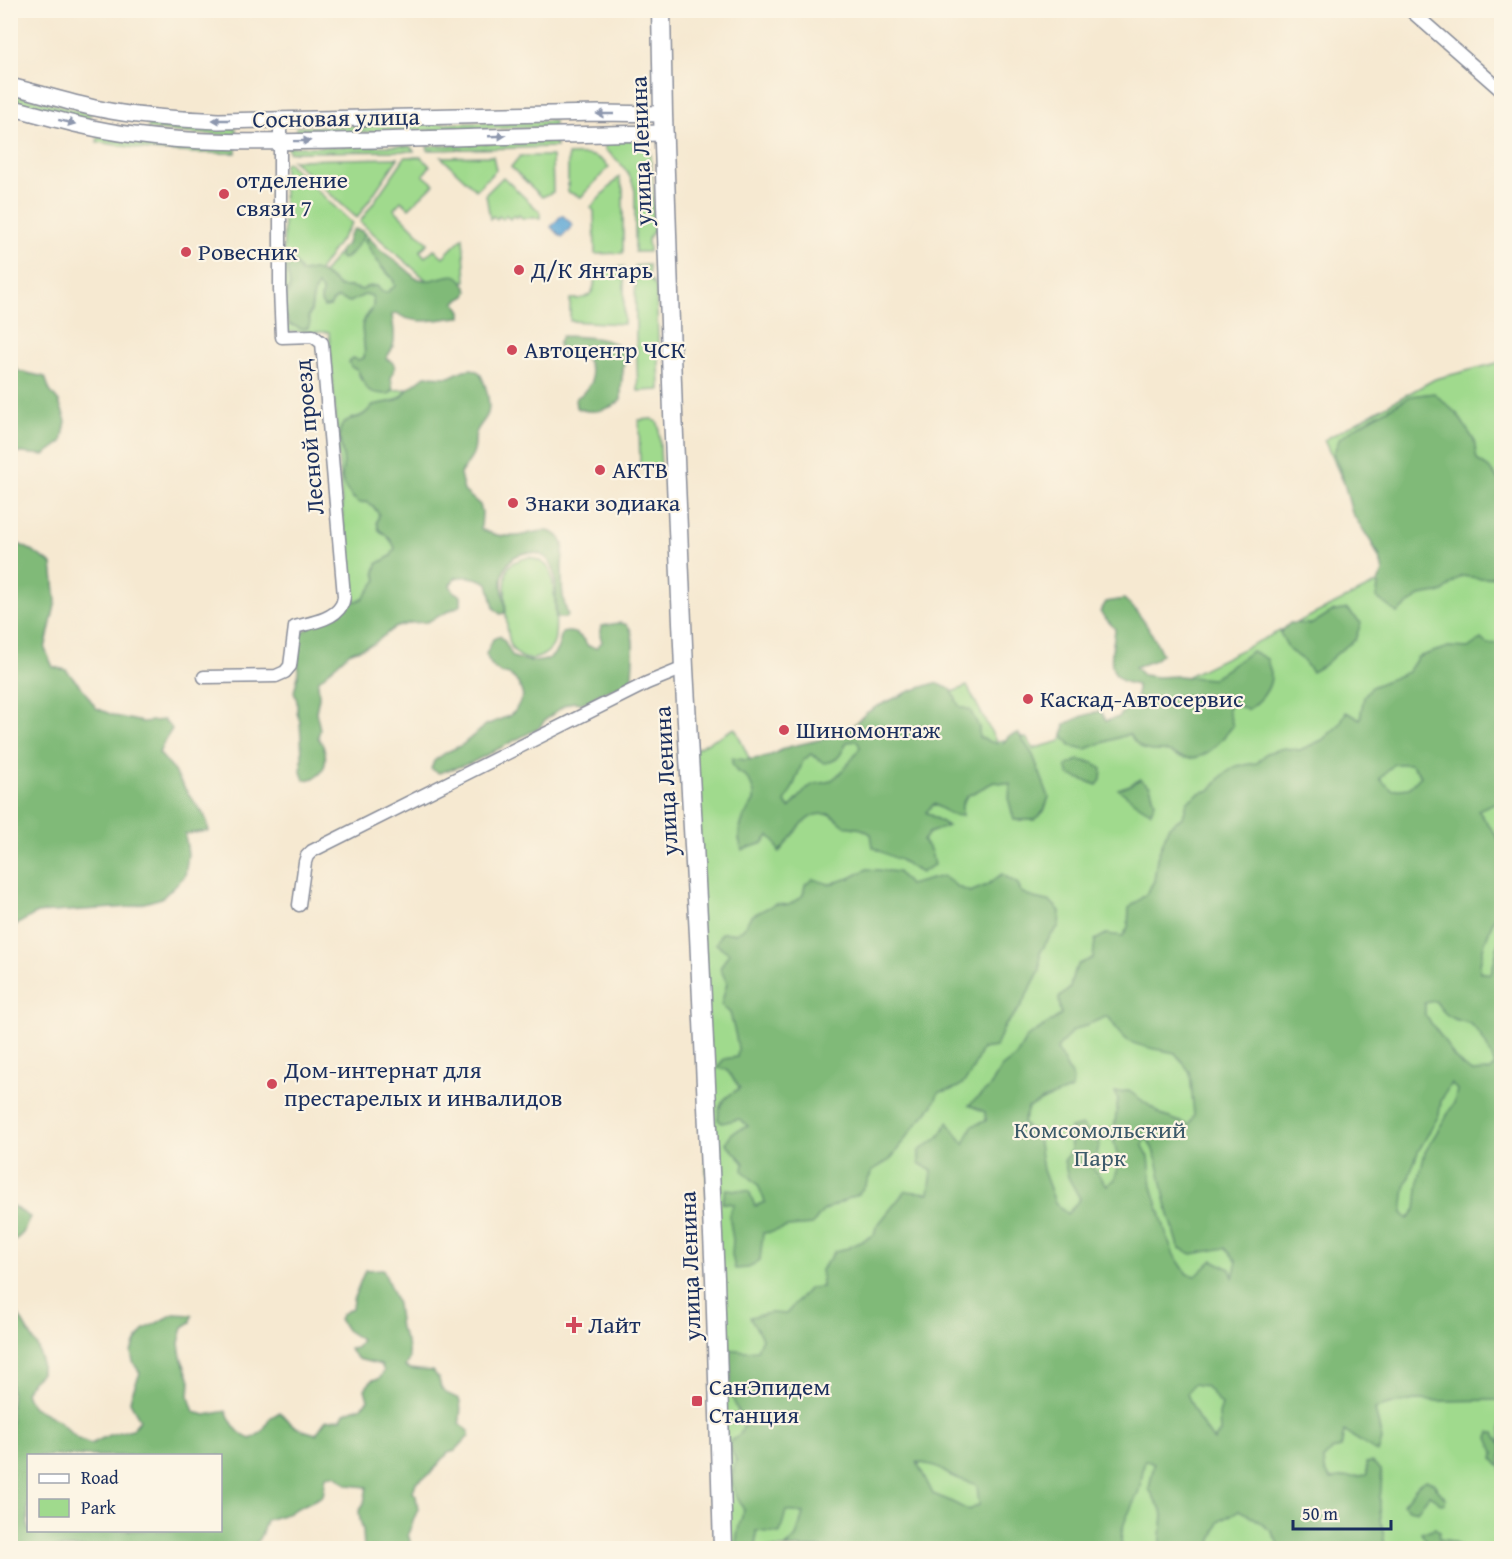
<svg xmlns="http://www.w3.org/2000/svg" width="1512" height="1559" viewBox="0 0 1512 1559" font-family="'Gentium Book Plus',serif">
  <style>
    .green { fill: #a0da8d; stroke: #5e8476; stroke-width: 1.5 }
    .forest { fill: #80ba78; stroke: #4e746b; stroke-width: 1.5; fill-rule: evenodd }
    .water { fill: #5da7d5; stroke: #3c6b9a; stroke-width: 1.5 }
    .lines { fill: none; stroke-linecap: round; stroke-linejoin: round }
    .minor-casing { stroke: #888c98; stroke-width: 15 }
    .tertiary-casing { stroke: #888c98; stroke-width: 18 }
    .secondary-casing { stroke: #888c98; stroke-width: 21 }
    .minor { stroke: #fff; stroke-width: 12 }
    .tertiary { stroke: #fff; stroke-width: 15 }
    .secondary { stroke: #fff; stroke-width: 18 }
    .oneway { fill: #8d97ae }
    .poi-dot { fill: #d1495b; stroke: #fcf5e5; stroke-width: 2 }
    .labels { text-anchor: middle; stroke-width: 4.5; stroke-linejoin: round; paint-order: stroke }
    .street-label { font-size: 24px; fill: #1b2f5e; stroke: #fcf5e5 }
    .poi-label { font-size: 24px; fill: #1b2f5e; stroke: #fcf5e5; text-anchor: start }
    .park-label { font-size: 24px; fill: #3c5a6a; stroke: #fcf5e5 }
  </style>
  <rect width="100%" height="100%" fill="#fcf5e5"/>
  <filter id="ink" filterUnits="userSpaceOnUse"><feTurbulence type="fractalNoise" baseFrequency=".0167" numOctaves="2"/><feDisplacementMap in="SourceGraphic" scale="12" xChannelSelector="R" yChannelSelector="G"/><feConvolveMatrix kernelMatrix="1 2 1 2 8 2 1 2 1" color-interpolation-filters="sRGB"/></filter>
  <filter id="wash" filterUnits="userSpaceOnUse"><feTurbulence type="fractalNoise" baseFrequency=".008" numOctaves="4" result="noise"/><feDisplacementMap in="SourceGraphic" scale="24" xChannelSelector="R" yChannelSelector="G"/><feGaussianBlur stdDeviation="1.35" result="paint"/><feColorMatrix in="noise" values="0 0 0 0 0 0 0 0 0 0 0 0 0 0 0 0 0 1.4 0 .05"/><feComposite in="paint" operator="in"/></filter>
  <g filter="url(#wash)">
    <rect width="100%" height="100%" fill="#f6e9d1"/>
    <g class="green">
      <polygon points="10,93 91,114 89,120 11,101"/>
      <polygon points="554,121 554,127 296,134 296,127"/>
      <polygon points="149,123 236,128 236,135 196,134 148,129"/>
      <polygon points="98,137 151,145 197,148 236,148 236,153 195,153 149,150 97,142"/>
      <path d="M630,140l17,5 4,11 3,74 -6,9 1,13h-14v-61c-4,-18 -16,-31 -30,-41v-9z"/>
      <polygon points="555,141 556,147 428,150 427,146"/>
      <polygon points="410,146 414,151 289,152 288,147"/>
      <path d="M568,155c18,0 27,-3 41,12l-28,30 -13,-5z"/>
      <polygon points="493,156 496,170 476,190 441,157"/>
      <polygon points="520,156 552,156 553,192 542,197 511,167"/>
      <polygon points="405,157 421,157 430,166 423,175 434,184 409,208 401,201 394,209 428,243 420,251 425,257 434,249 443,257 463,237 466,281 430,283 360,222"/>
      <polygon points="398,158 357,218 292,160"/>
      <polygon points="287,162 352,223 283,323 284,164"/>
      <polygon points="503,177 540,212 540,218 522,218 519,215 516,218 513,215 510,219 506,215 503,219 499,216 497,219 493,216 490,219 486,194"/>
      <polygon points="619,177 623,189 623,253 595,254 594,211 591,207"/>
      <path d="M362,231l8,8 -3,-1 -2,4c7,7 10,17 16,25 6,7 13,10 14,19l-9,7 -5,-2 -4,-5 -11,1 -4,3 -11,-3h-11l-8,-8 -5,-1 -4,-4 18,-25 -2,4 8,5c6,-6 10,-14 16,-20l1,-4z"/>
      <polygon points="649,265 649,278 656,287 660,390 638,391 636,336 635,266"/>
      <path d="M595,267h29v57l-54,-3v-22c26,1 25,-11 25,-32z"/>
      <path d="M318,285l4,5 -1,12 9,4 3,-5 5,-3 12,4 16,-8 6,2c5,15 -5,15 -9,27 -3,10 4,24 1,35l-6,2 -1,9 4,11 28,14 4,-4 15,-1c-9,14 -21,13 -35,16 -6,8 -11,12 -21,13l-13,16 5,25v8l-2,9 10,22c12,3 19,5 27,16l-2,8 2,8c8,5 12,9 16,18l-4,8 -14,8 -2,8 2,8c-9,10 -12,24 -28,21l-20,-269h-44l4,-8 13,5 9,-17 3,-22z"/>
      <polygon points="1501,362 1501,1548 723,1548 688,753 735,728 756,773 967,686 996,741 1026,738 1035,750 1036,748 1061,741 1063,735 1072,746 1153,709 1147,696 1388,578 1324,440 1435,379"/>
      <polygon points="652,419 658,423 659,428 661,468 640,468 639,420"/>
      <path d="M530,557c7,3 15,5 19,12 6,10 9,65 4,76 -4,8 -14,14 -23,14 -8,0 -14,-5 -18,-11 -6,-11 -10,-72 -3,-82 5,-6 14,-7 21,-9z"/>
    </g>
    <g class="forest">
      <path d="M354,229l8,2 2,3 -1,4c-6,6 -11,18 -20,21l-4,-2 2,-8 6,-5 2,-9z"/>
      <path d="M367,237c7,4 9,9 14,13 12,10 25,17 34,28 5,1 11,3 16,2 19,-3 26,-14 37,11l-2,5 -11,6 6,9v6c-20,1 -47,10 -64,-4l-5,2c1,9 4,22 1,31 -1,5 -5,8 -7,13l5,2 4,5 -4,12 2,12 -4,4c-26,0 -22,-6 -32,-25l-6,-2 -2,-5 4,-4 5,2 6,-2c3,-12 -4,-25 -1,-35 4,-12 14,-12 9,-27l-6,-2 -16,8 -12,-4 -5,3 -3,5 -6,1 -3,-5 1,-12 -4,-4c-8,9 -4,21 -10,31l2,5 -2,6 -6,1 -13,-5 -4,-10v-12l5,-16 -3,-18 2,-5 6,-1 6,10c4,0 7,-1 11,-2 9,0 21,11 28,17h11l11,3c5,-4 9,-4 15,-4l4,5 5,2 9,-7c-1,-10 -9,-13 -14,-20 -6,-8 -13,-18 -16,-26z"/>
      <path d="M562,336c18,1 60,-1 63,22 0,4 -2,10 -2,14 -2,9 -2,19 -2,28 -12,11 -32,15 -45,7l-1,-8 7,-5 10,-12c0,-10 -2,-17 -7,-25 -15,-1 -22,3 -27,-13z"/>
      <polygon points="10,355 18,371 45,377 50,391 59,402 66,421 62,442 44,455 11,452"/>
      <path d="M472,369l7,3c6,10 12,29 9,41 -2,7 -9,12 -12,20 -2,6 0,12 -2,18 -2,9 -10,16 -14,23l4,17 16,14 2,7 -1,17c10,6 24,8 36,7 13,-1 29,-11 41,0 2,2 4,5 5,8 1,6 0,13 -1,19 0,17 -1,35 6,52l-3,3h-8c-4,-17 2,-35 -5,-52 -4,-8 -9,-12 -18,-13 -21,-2 -32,12 -32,32 1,10 4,18 3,28l-5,1 -6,-6 -6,-25c-10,-5 -22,-8 -33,-5l-5,7 4,7 7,4v9l-34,17 -17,1 -16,5 -21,16 -24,9 -31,28 1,16 -3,15 4,17 -2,8c12,17 11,41 -14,43l-3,-8 1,-17 -2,-33 -3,-9v-12l-3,-9 4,-16v-35l3,-8 48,-32c16,3 19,-11 28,-21l-2,-8 2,-8 14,-8 4,-8c-4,-9 -8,-13 -16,-18l-2,-8 2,-8 -5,-7 -7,-5 -8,1c-8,-6 -17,-17 -17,-27 0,-7 3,-12 1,-19 -1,-11 -7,-22 -1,-32 4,-6 10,-6 17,-8 6,-2 10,-7 14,-12l22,-4 8,-5 5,-7 17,-13 24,1 15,-7z"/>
      <path d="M1434,393l24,22 16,25 3,20 11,7 13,16v90c-14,8 -24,5 -40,3l-18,16 -23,4 -23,17 -20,-15 1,-16 5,-10 -4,-18 -27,-41 -11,-41 -8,-18 7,-16 19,-13 52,-29z"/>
      <polygon points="10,540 31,550 52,564 56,601 45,649 53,667 66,670 83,689 96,708 115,716 142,722 164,720 172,729 165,740 159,753 171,767 189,795 205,816 209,831 185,834 188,854 185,876 162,898 130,907 37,913 16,925 11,922"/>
      <path d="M1124,599c18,15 29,35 38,55l-7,6 -20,7 8,8 14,2 21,-1 34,3 40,-28 15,8c1,4 3,10 4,15 1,15 -12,29 -24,36l-17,-9 -2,9 5,16c-12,14 -26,35 -47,32 -7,0 -12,-5 -18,-6 -4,-1 -9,-1 -14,-1 -13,0 -18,-8 -25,-17l-44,15 -14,-3 -8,-11 2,-11 18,-8 17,-5 6,10 13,-4 18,-21v-11c-4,-1 -10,-2 -14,-4 -19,-10 -9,-35 -8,-52l-15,-17 6,-10z"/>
      <polygon points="1347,609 1361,623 1355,640 1341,650 1323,666 1312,672 1301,658 1290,651 1280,633 1290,623 1312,624 1331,612"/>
      <path d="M618,623c5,0 10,1 12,6 6,10 2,38 2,50l-10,6 -25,10 -7,5 -8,3 -9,-1 -8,3 -20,15 -6,8 -68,35 -32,10 -8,-4 3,-8 13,-9 15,-7 24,-20 23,-9 6,-5 8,-15c-2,-7 -5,-16 -12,-20 -3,-2 -7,-2 -10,-3 -8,-4 -12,-10 -15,-19l7,-15 7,-3 5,6 8,15c15,5 38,10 45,-10 2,-4 2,-9 4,-14 12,-4 20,3 26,13l8,2 6,-6 -2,-7 2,-9z"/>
      <path d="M1481,639l6,5 14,-1v163l-7,-3 -16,7 20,28 4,9 -1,45 -5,21 -12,32 -4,19v8l11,2 10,-41v467l-59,1 -27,-1 -23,4 -17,5 7,31 -4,13 -34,-22 -3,17 -10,2 -7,9 1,12 6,8 36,-4 -1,-12 6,-1 9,8c2,14 -2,26 -1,39 1,13 4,27 5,39h-104l-10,-17 -17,-13 -15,-8 -20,12 -10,26h-49l3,-34 -14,-25 5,-25 -9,-4c-3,11 -3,23 -7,33 -8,20 -20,34 -16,55h-337l11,-11 7,-24 -17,-2 -6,22 -24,-2v17h-21l4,-22 5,-16c-11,-21 -17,-26 -8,-50l-8,-16 12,-10 4,-8 -14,-34 -3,-17 -3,-11 3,-15 19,2 11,-1 5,-12 -12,-21 20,-4 16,1 23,-26 13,-1 -1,-17 14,-19 13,-3 26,-13 2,-8 29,-36 24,2 3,-22 -13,-8v-12l20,-14 9,-15 16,22 8,-18 14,-5 -1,-9 -16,-7 21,-18 11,-19 15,-12 11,-19 34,-22 -2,-17 11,-10 3,-14 6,-10 14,-6 2,-18 11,-6 17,2 5,-9 1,-19 17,-14 8,-13 3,-23 12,-32 14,-9 4,-15 12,-9 11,-3 13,-15 13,-9 21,-3 10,-10 17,-5 16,2 22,-10 17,-15 7,-13 14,7 4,-23 7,-9 37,-15 10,-15 30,-10 20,1zM1394,764h17l10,12 -12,12 -17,2 -12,-11zM1435,1001c5,6 9,14 17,17 5,3 13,3 18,6 12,9 20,28 25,41l-6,6 -17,1 -9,-6 -9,-9 -11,-18 -18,-24v-12zM1108,1016c5,8 11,18 19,24 10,7 36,10 48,13l15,19 4,43 -5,10 -25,-9 -35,-25 -14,1 3,7 -5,39 6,24 -4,17 -8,6 -15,-18 8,-23 -18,-19 -12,3 1,23 -7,10 4,16 12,22 -13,15 -12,-12 -12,-32 -5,-33 -15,-14 5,-15 18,-9 26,-10 1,-10 -16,-30 15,-18zM1451,1083l6,7 -3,13 -29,49 -6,27 -3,30 -8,10 -6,-6 3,-25 13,-36 21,-37 2,-14zM1146,1136c16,27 14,46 22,75 3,12 8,23 11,37l13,6 33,-6 12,13 -4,16 -3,-8 -17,-9 -17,16 -9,-2 -14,-21 -7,-20 -14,-47 -3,-29 -6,-11 1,-6zM1193,1384l12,2 17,19 -3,9 1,18 -6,9 -15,-21 -12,-26zM917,1462l18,4 16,10 26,9 2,20 -11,5 -20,-10 -15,-6z"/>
      <path d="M935,683l16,6 8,17 11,4 9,17v10l12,5 11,2 7,-8 9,-3 15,22 16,42 -5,14 -9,9h-21l-5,-19 1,-17 -16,-2 -27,14 -5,8v12l-10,-1 -18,-11 -8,8 22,14 -19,7 -6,8 8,10 3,14 -13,8c-7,-4 -14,-9 -21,-13 -10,-4 -18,-7 -27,-13l-2,-13 -9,-5 -17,-3 -15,-12c-5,0 -11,0 -15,1 -14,5 -25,26 -36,37l-5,-12 -5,-4 -6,7 -21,7 -3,-11 1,-11 4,-12 10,-15v-8l-4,-11 -6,-7 -7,-3 -5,-8v-6l14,2 21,-3 21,-10 44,-10 16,-7 18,-17 10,-6 34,-16zM857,741l3,6c-5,9 -22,32 -33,35 -6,2 -12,0 -18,5 -7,6 -13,15 -20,21l-4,-6 8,-15 10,-26 8,-7 13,9c16,-2 16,-8 23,-21z"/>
      <polygon points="1078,760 1094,763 1102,769 1101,780 1097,785 1069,775 1066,766"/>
      <path d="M1140,779l10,7 5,16 -4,10c-13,-6 -22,-15 -33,-23l12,-4z"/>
      <path d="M867,869l31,3 11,13 34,-9 15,11 12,5 17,-7 15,-11 16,10 3,8 13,6 17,4 9,9 -1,15 -10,12 -9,15v17l-20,38 -16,19 -8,20 -14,2c-7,12 -10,30 -24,38 -5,3 -13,4 -19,5l-6,13 -22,26 -21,29 -17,10 -8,16 -7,8 -35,17 -11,14 -24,2 -16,5 -9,1 -3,27 -12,8 -13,1 -3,-14 1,-15 -4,-26 5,-10 -12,-1 4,-14 23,2 6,15 10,-4 -7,-17 -15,-14 1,-8 -18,-20 6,-10 16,-7 -9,-7 -17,4 -4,-3c1,-19 6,-22 22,-32l-14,-19 -9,-1 7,-9 13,-2 1,-8 -2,-12 -6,-24 -9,-8 6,-22 -7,-15 9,-15 -13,-9 5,-11h14l8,-4 8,-13 24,-12 14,1 14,-10 2,-10 8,-6 16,5 21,-6z"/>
      <polygon points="11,1205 30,1217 23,1233 11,1244"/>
      <path d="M383,1269l14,35 3,24 7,15 2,16 -4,8c7,4 19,3 28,4l6,8 2,9 5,5 13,6c4,10 0,14 1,25l9,7v5l-14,15 -7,2 -18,21 -14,8 -3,10 3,4 2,13 -10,25 4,14h-48l-1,-18 -3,-10 -1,-9 5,-8 3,-16 -19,-2 -12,-10 -10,1 -3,20 -40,19 -17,5 -4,13 -8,15h-243v-245l26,43 4,12v15l-9,8 -7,11 2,6 6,9 25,13 20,19 13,5 18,-9 23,-6 8,-9 -10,-18 1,-6 9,-23 -7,-11 -2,-10 6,-12 8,-11 29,-15 18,1 -1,7 -8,5 -4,16 2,14 9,23 -1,17 5,15 12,3 20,-4c6,12 11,24 25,28l11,-7 8,-14 10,-6c13,15 17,17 36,22l10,-14 15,-1 3,-6 16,-6 8,-7 -3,-11 7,-9 8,-2 4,-7 -3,-6 -23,-6 -9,-10 7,-1 5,-8 -15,-10 -7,-11 3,-5 10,-6 1,-8 12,-30zM28,1456h192v74h-192z"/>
      <polygon points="1490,1433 1495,1433 1501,1444 1501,1466 1498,1465 1493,1459 1494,1452 1488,1438"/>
      <polygon points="1425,1480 1434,1483 1438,1490 1446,1499 1445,1503 1441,1504 1434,1498 1429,1495 1417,1511 1409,1509 1403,1504 1418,1485"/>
      <polygon points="1435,1528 1440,1532 1439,1539 1453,1541 1462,1548 1413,1548 1414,1546 1423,1545 1426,1541 1421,1533"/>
    </g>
    <polygon class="water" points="562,215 573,225 562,237 551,227"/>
  </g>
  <g filter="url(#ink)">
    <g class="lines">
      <g class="minor-casing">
        <g id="minor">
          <polyline points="1410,10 1502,91"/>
          <path d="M204,677l72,-1 9,-4 5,-6 5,-39c14,-4 38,-7 46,-21 1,-1 3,-7 3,-10l-22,-253 -9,-7 -31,1 -2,-47v-171"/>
          <polyline points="299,905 305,862 307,856 312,851 647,683 684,668"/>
        </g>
      </g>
      <g class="tertiary-casing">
        <g id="tertiary">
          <path d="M10,86c29,7 57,16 85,22 41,9 83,11 124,13l381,-8 63,1"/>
          <path d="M10,107c41,11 82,23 124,28 66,9 133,7 200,6 110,-2 220,-7 331,-8"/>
        </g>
      </g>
      <g class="secondary-casing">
        <polyline id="secondary" points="661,10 663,114 673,413 684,668 699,935 715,1278 723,1548"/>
      </g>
      <use href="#minor" class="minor"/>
      <use href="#tertiary" class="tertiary"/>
      <use href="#secondary" class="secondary"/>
    </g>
    <defs><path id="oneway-solid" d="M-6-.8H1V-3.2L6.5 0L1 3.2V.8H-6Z" transform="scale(1.5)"/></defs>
    <g class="oneway">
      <use href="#oneway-solid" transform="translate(605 114) rotate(-180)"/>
      <use href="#oneway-solid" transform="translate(221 120) rotate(-180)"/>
      <use href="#oneway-solid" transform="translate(67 122) rotate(14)"/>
      <use href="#oneway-solid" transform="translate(497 136) rotate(-2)"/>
      <use href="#oneway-solid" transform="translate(302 141) rotate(-1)"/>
    </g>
  </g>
  <g class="poi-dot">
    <circle cx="224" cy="194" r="6"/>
    <circle cx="186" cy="252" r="6"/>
    <circle cx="519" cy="270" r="6"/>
    <circle cx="512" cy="350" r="6"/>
    <circle cx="600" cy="470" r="6"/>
    <circle cx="513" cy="503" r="6"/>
    <circle cx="1028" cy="699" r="6"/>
    <circle cx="784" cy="730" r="6"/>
    <circle cx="272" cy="1084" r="6"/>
    <path d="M571 1316h6v6h6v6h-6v6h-6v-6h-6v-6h6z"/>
    <rect x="691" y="1395" width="12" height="12" rx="3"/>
  </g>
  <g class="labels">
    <g class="street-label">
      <text transform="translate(336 118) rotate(-1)" y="8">Сосновая улица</text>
      <text transform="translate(641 151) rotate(-92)" y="8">улица Ленина</text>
      <text transform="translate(309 437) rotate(-95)" y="8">Лесной проезд</text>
      <text transform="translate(666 781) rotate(-93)" y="8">улица Ленина</text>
      <text transform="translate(690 1266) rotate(-92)" y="8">улица Ленина</text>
    </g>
    <g class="poi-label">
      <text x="236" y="188">отделение<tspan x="236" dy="28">связи 7</tspan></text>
      <text x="198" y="260">Ровесник</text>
      <text x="531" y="278">Д/К Янтарь</text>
      <text x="524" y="358">Автоцентр ЧСК</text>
      <text x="612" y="478">АКТВ</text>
      <text x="525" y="511">Знаки зодиака</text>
      <text x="1040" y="707">Каскад-Автосервис</text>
      <text x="796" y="738">Шиномонтаж</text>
      <text x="284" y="1078">Дом-интернат для<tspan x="284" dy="28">престарелых и инвалидов</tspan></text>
      <text x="588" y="1333">Лайт</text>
      <text x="709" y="1395">СанЭпидем<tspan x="709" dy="28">Станция</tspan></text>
    </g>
    <g class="park-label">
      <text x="1100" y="1138">Комсомольский<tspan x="1100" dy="28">Парк</tspan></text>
    </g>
  </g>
  <rect width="1512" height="1559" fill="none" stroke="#fcf5e5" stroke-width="36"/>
  <rect x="27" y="1454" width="195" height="78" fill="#fcf5e5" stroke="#a2a6af" stroke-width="1.5"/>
  <rect x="39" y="1474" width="30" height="9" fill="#ffffff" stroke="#a2a6af" stroke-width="1.5"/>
  <text x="81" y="1484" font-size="18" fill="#1b2f5e">Road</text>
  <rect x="39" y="1499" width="30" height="18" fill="#a0da8d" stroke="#a2a6af" stroke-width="1.5"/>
  <text x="81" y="1514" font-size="18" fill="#1b2f5e">Park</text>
  <path d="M1293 1520v9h98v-9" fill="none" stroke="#1b2f5e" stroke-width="3"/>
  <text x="1302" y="1520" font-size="18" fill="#1b2f5e" stroke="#fcf5e5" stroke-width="4.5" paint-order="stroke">50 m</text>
</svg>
